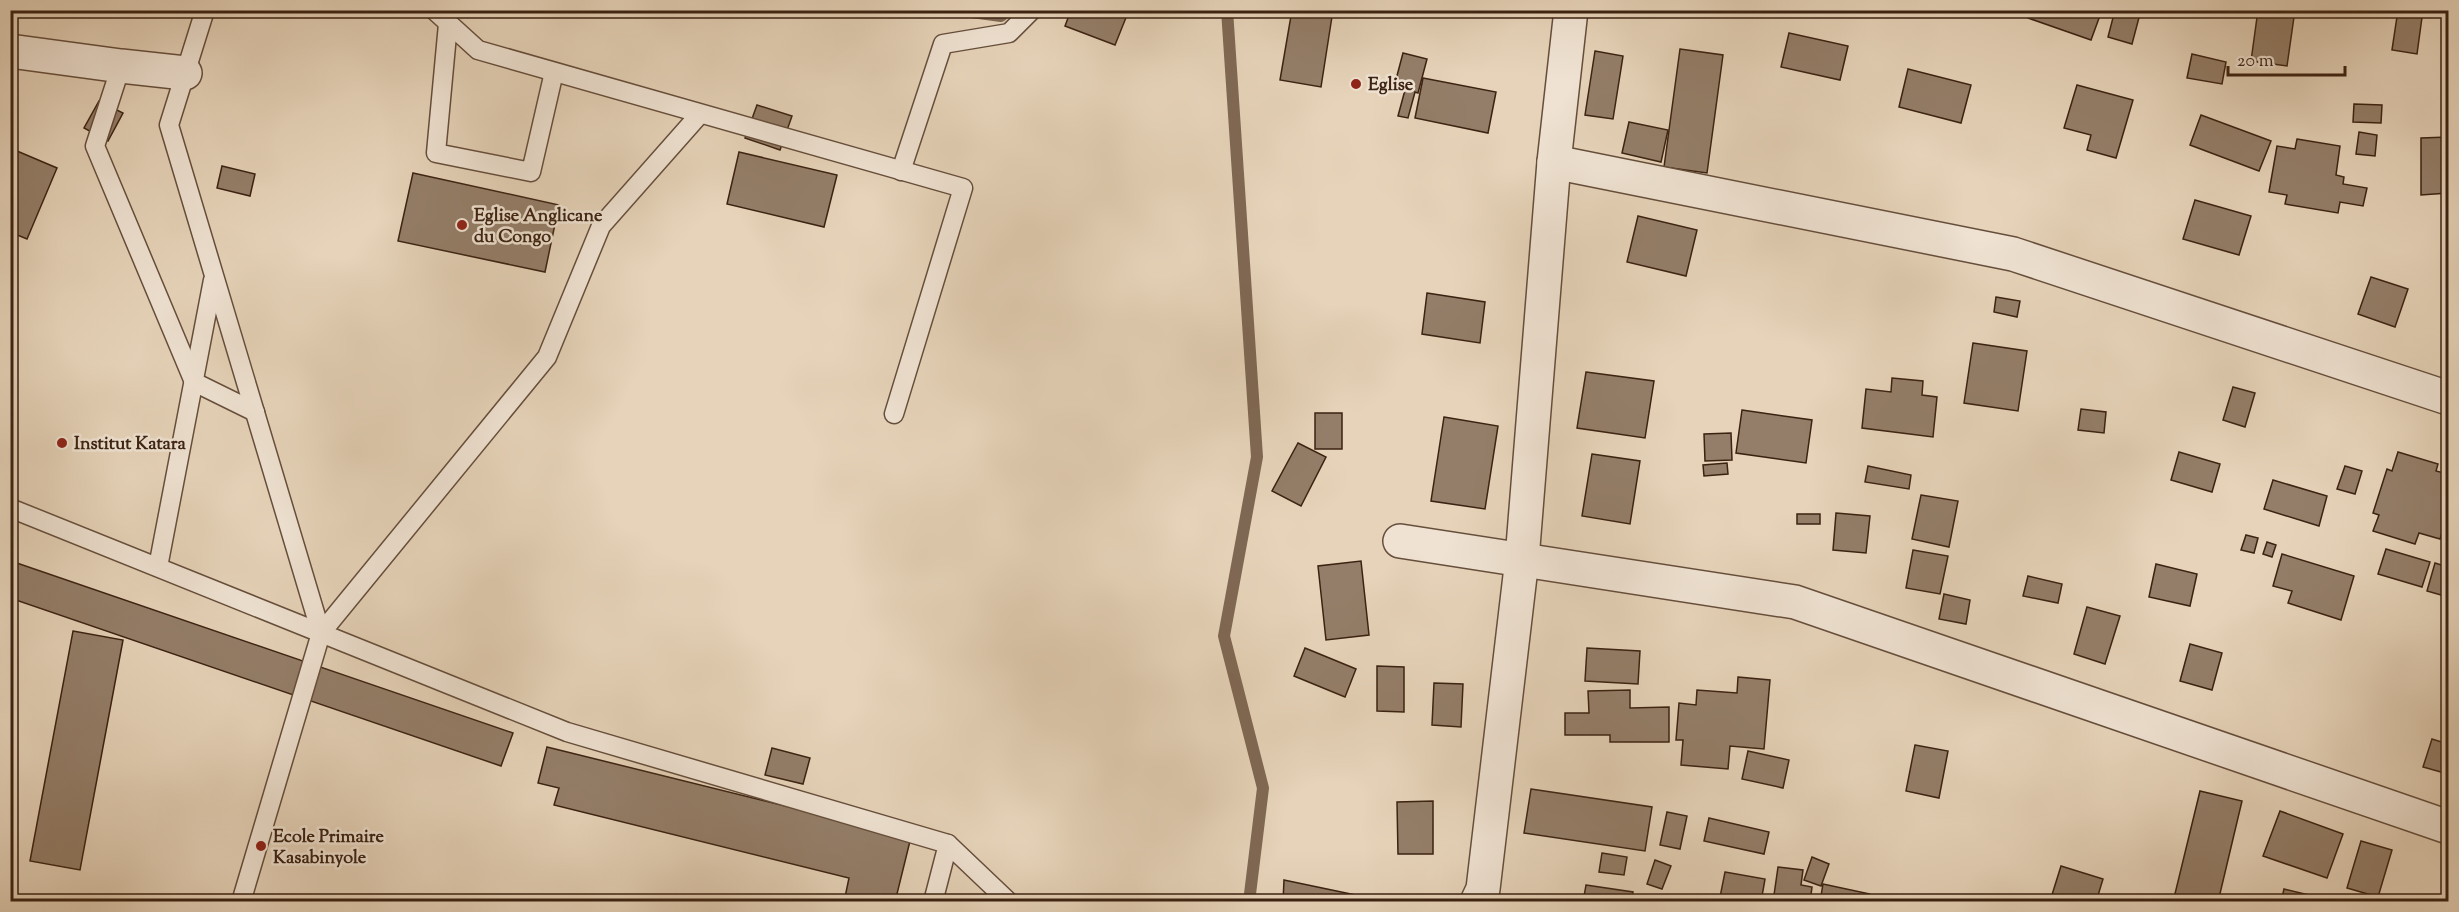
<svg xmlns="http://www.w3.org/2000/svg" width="2459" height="912" viewBox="0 0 2459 912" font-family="'Sorts Mill Goudy',serif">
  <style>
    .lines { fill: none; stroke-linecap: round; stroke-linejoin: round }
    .stream { stroke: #7f6854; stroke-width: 12 }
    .building { fill: #947e69; stroke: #3b2212; stroke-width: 1.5 }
    .lane-casing { stroke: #664e3c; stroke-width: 21 }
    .street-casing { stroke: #664e3c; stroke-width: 36 }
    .lane { stroke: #efe2d2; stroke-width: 18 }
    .street { stroke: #efe2d2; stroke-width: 33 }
    .poi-dot { fill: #8f2418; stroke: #efe2d2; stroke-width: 2 }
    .labels { text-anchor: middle; stroke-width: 5; stroke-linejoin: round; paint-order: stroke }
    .poi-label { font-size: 18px; font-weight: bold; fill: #3b2212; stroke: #efe2d2; text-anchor: start }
  </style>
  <rect width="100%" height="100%" fill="#e6d3b9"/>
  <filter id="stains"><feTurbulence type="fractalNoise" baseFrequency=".00333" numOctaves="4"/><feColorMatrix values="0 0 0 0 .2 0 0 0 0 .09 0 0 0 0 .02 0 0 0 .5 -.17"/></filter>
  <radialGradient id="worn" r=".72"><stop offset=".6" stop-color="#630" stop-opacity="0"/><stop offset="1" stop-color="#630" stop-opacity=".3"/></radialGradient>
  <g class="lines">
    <g class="stream">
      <polyline points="957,10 1001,16 1008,10"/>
      <polyline points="1227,10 1257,457 1224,636 1263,788 1249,902"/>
    </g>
  </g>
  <g class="building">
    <polygon points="1071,10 1129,10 1115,45 1065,26"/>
    <polygon points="1292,10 1333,10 1321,87 1280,80"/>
    <polygon points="2030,10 2102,10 2091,40 2028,18"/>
    <polygon points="2115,10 2141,10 2132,44 2108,37"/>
    <polygon points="2258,10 2295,10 2287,66 2251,61"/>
    <polygon points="2398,10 2423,10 2417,54 2392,50"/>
    <polygon points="1789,33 1848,46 1840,80 1781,67"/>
    <polygon points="1680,49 1723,55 1707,173 1664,167"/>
    <polygon points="1595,51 1623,56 1613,119 1585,115"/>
    <polygon points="1403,53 1427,59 1418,93 1415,92 1408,118 1398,116 1405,90 1394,87"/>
    <polygon points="2192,54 2226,62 2222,84 2187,78"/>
    <polygon points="1908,69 1971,85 1961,123 1899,107"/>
    <polygon points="1423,78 1496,92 1488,133 1415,118"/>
    <polygon points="2077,85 2133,100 2116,158 2087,150 2091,135 2064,128"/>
    <polygon points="99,101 123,113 108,141 84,128"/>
    <polygon points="2354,104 2382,105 2381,123 2353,122"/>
    <polygon points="757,105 792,116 780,150 745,138"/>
    <polygon points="2201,115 2271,141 2259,171 2190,145"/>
    <polygon points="1629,122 1668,130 1661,162 1622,153"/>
    <polygon points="2359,132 2377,135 2375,156 2356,154"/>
    <polygon points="2448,137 2448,193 2421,195 2421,138"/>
    <polygon points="2297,139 2340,146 2336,175 2344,177 2343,184 2367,188 2363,206 2340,202 2338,213 2285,204 2287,195 2269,192 2277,146 2295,149"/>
    <polygon points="17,151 57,168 27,239 10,232 10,167"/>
    <polygon points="739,152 837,175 824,227 727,204"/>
    <polygon points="222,166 255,174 250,196 217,188"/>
    <polygon points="413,173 559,205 545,272 398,241"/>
    <polygon points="2195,200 2251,216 2239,255 2183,239"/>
    <polygon points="1638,216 1697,230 1686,276 1627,262"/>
    <polygon points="2371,277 2408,289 2395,327 2358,314"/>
    <polygon points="1427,293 1485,302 1480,343 1422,334"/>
    <polygon points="1996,297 2020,301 2017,317 1994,312"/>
    <polygon points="1973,343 2027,351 2018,411 1964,403"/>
    <polygon points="1586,372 1654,381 1645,438 1577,428"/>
    <polygon points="1892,378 1923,381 1922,395 1937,397 1933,437 1862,428 1866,389 1891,392"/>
    <polygon points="2233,387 2255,393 2245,427 2223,420"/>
    <polygon points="2081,409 2106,412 2104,433 2078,430"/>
    <polygon points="1742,410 1812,420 1806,463 1736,453"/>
    <rect x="1315" y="413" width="27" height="36"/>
    <polygon points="1444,417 1498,426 1485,509 1431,501"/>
    <polygon points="1731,433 1732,460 1705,461 1704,434"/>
    <polygon points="1298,443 1326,457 1301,506 1272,491"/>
    <polygon points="2179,452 2220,464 2212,492 2171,480"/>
    <polygon points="2398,452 2438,464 2436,471 2448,474 2445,491 2448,492 2448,512 2440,539 2419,533 2415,544 2373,531 2379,515 2373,513 2387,469 2392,471"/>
    <polygon points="1592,454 1640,461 1630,524 1582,516"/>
    <polygon points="1727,463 1728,474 1704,476 1703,465"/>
    <polygon points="1868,466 1911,475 1909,489 1865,482"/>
    <polygon points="2345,466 2362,471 2355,494 2337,489"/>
    <polygon points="2273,480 2327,496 2319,526 2264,509"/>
    <polygon points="1921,495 1958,501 1949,547 1912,539"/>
    <polygon points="1836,513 1870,516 1866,553 1833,550"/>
    <rect x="1797" y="514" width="23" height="10"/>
    <polygon points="2246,535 2258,538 2254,553 2241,550"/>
    <polygon points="2267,542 2276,545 2272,557 2263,554"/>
    <polygon points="2386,549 2430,562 2422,587 2378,574"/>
    <polygon points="1913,550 1948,556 1940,594 1906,588"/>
    <polygon points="2282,554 2354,576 2341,620 2288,603 2292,591 2273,586"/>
    <polygon points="11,561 513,733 501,766 10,598"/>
    <polygon points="1361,561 1369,635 1326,640 1318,566"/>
    <polygon points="2435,563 2448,567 2448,597 2427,591"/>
    <polygon points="2156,564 2197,574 2190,606 2149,597"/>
    <polygon points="2028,576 2062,584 2058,603 2023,596"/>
    <polygon points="1944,594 1970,600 1966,624 1939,619"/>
    <polygon points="2087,607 2120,616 2105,664 2074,654"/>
    <polygon points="73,631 123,640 80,870 30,861"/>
    <polygon points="2190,644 2222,653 2212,690 2180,681"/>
    <polygon points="1305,648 1356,669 1345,697 1294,676"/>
    <polygon points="1587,648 1640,651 1638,684 1585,681"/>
    <polygon points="1377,666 1404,667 1404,712 1377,711"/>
    <polygon points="1738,677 1770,680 1764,749 1730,746 1728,769 1681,765 1683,740 1676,740 1679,703 1696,705 1697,690 1737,693"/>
    <polygon points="1434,683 1463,684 1461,727 1432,725"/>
    <polygon points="1630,690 1630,708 1669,707 1669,742 1610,742 1610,735 1565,735 1565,713 1589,713 1588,691"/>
    <polygon points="2432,739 2448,744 2448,774 2423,767"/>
    <polygon points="1915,745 1948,751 1939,798 1906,791"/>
    <polygon points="547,747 911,837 895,902 844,902 849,878 554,805 559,788 538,783"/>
    <polygon points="772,748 810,758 803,784 765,775"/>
    <polygon points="1748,751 1789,760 1783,788 1742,779"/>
    <polygon points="1531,789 1652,807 1645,851 1524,833"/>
    <polygon points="2200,791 2242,801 2218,902 2173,902"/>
    <polygon points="1433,801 1433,854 1398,854 1397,802"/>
    <polygon points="2280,811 2343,834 2327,878 2263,856"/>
    <polygon points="1667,812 1687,816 1680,849 1660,845"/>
    <polygon points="1709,818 1769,832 1764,854 1704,841"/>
    <polygon points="2361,841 2392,850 2378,897 2347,888"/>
    <polygon points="1602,853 1627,857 1624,875 1599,872"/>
    <polygon points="1812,857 1829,864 1821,886 1804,880"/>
    <polygon points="1655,860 1671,866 1662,889 1647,884"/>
    <polygon points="2061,866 2103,879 2096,902 2064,902 2051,898"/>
    <polygon points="1778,867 1803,870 1801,885 1812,887 1810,902 1773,902"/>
    <polygon points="1725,872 1765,879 1761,902 1719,902"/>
    <polygon points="1284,880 1389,902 1283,902"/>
    <polygon points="1823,884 1870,894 1868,902 1820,902"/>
    <polygon points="1586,885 1633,892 1631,902 1583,902"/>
    <polygon points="2284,889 2326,899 2325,902 2281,902"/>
  </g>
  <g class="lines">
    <g class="lane-casing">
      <g id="lane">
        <polyline points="205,10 169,125 321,633"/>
        <polyline points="434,10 478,50 963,188 894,414"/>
        <polyline points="448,24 436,153 531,172 554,72"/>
        <polyline points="121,66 95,146 194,382 255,412"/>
        <polyline points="901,171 943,44 1009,33 1032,10"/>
        <polyline points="10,508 567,732 948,844 933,902"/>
        <polyline points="158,567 213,280"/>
        <polyline points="948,844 1009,902"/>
        <polyline points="241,902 321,633 547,357 601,226 700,114"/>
      </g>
    </g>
    <g class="street-casing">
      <g id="street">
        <polyline points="10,51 121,66 185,73"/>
        <polyline points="1554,162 2013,254 2448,398"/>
        <polyline points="1400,541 1795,602 2448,827"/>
        <polyline points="1477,902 1483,889 1522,559 1554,162 1571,10"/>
      </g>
    </g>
    <use href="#lane" class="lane"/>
    <use href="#street" class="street"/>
  </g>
  <g class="poi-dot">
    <circle cx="1356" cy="84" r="6"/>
    <circle cx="462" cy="225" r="6"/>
    <circle cx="62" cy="443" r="6"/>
    <circle cx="261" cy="846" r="6"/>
  </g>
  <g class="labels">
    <g class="poi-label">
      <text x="1368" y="90">Eglise</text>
      <text x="474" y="221">Eglise Anglicane<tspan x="474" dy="21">du Congo</tspan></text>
      <text x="74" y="449">Institut Katara</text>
      <text x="273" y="842">Ecole Primaire<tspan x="273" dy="21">Kasabinyole</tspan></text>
    </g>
  </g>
  <rect width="2459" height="912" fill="none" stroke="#e6d3b9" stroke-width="36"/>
  <rect x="12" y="12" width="2435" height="888" fill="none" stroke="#3b2212" stroke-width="3"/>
  <rect x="18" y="18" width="2423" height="876" fill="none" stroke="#3b2212" stroke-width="1.5"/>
  <path d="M2228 66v9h117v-9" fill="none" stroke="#3b2212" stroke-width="3"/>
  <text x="2237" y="66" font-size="18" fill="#3b2212" stroke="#efe2d2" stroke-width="4.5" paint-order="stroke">20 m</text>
  <rect width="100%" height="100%" filter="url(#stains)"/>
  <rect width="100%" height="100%" fill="url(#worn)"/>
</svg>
